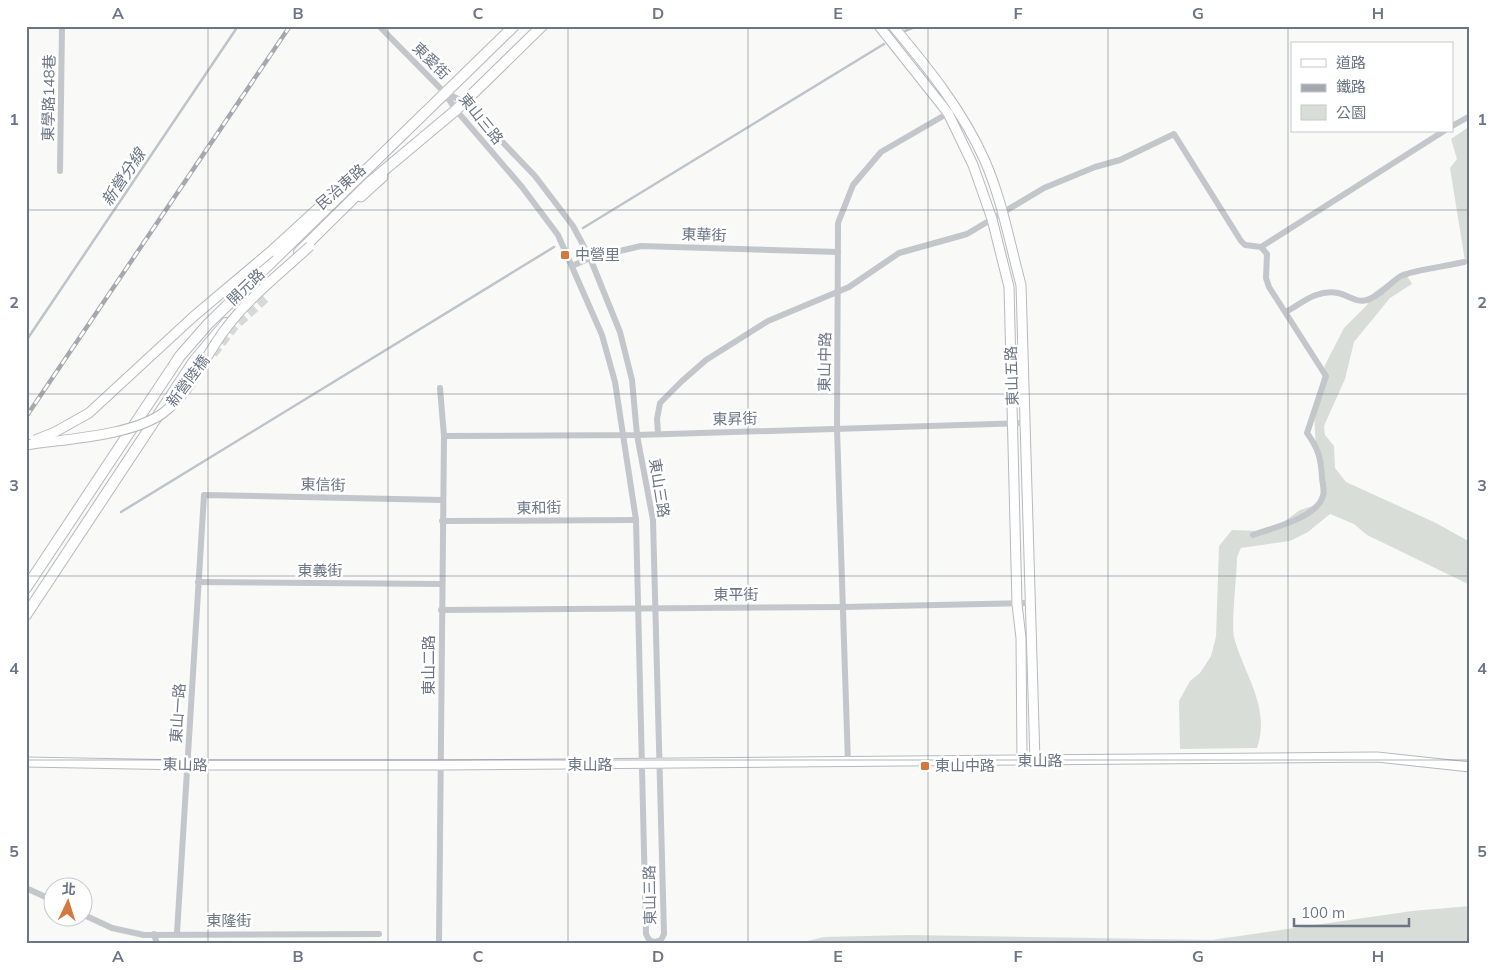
<svg xmlns="http://www.w3.org/2000/svg" width="1496" height="970" viewBox="0 0 1496 970" font-family="Mulish,'Noto Sans TC',sans-serif">
  <style>
    .green { fill: #d8ded7 }
    .lines { fill: none; stroke-linecap: round; stroke-linejoin: round }
    .stream { stroke: #bdc4ca; stroke-width: 2.5 }
    .secondary-tunnel { stroke: #d6d8da; stroke-width: 9; stroke-dasharray: 9 4.5; stroke-linecap: butt }
    .secondary-casing { stroke: #b6b9be; stroke-width: 11 }
    .primary-casing { stroke: #b7b9be; stroke-width: 12 }
    .street { stroke: #c3c6ca; stroke-width: 6 }
    .secondary { stroke: #fff; stroke-width: 9 }
    .primary { stroke: #fff; stroke-width: 10 }
    .rail-casing { stroke: #a5a9af; stroke-width: 4.5 }
    .rail { stroke: #fff; stroke-width: 2.5; stroke-dasharray: 8; stroke-linecap: butt }
    .secondary-bridge-casing { stroke: #b6b9be; stroke-width: 11; stroke-linecap: butt }
    .secondary-bridge { stroke: #fff; stroke-width: 9 }
    .grid { fill: none; stroke: #6b7585; stroke-width: 1; stroke-opacity: 0.55 }
    .poi-dot { fill: #d4783d; stroke: #fff; stroke-width: 2 }
    .labels { text-anchor: middle; stroke-width: 5; stroke-linejoin: round; paint-order: stroke }
    .street-label { font-size: 15px; fill: #6b7585; stroke: #fff }
    .poi-label { font-size: 15px; fill: #6b7585; stroke: #fff; text-anchor: start }
    .water-label { font-size: 16px; font-style: italic; fill: #677580; stroke: #fff }
    .neatline { fill: none; stroke: #6b7585; stroke-width: 2 }
    .grid-label { font-size: 16px; text-anchor: middle; font-weight: bold; fill: #6b7585 }
  </style>
  <rect width="100%" height="100%" fill="#f9f9f7"/>
  <g class="green">
    <polygon points="1470,126 1470,268 1465,261 1450,168 1457,159 1451,139"/>
    <path d="M1404,271l8,13 -22,14 -36,44 -9,37 -21,47 1,9 9,11 1,22 11,14 90,41 34,19v43l-103,-50 -13,-11 -24,-10 -22,18 -18,9 -49,7 -4,9c0,18 -6,66 -3,80 10,38 37,70 23,111l-77,1 -1,-48 11,-20 10,-8 11,-17 5,-19 3,-91 13,-16 28,1 15,-3 25,-18 16,-5 6,-14 2,-25 -8,-14 -2,-42 11,-45 19,-37 23,-23 6,-12z"/>
    <polygon points="1470,906 1470,944 794,944 824,937 909,935 1212,940 1412,911"/>
  </g>
  <g class="lines">
    <g class="stream">
      <polyline points="905,31 917,26"/>
      <polyline points="583,228 884,44"/>
      <polyline points="26,341 238,26"/>
      <polyline points="121,512 554,247"/>
    </g>
    <polyline class="secondary-tunnel" points="213,354 234,327 268,296"/>
    <g class="secondary-casing">
      <g id="secondary">
        <polyline points="879,26 948,113 973,165 992,219 1009,287 1017,604 1021,638 1022,761"/>
        <path d="M893,26c35,42 70,85 92,135 17,39 25,83 36,124l14,476"/>
        <polyline points="361,197 383,177"/>
        <polyline points="270,252 353,176"/>
        <polyline points="26,762 187,765 440,765 1377,757 1470,767"/>
      </g>
    </g>
    <g class="primary-casing">
      <g id="primary">
        <polyline points="299,252 370,182 456,110 542,26"/>
        <polyline points="26,588 180,356 208,324 514,26"/>
        <polyline points="26,615 194,361 226,323"/>
      </g>
    </g>
    <g class="street">
      <polyline points="379,26 444,92 456,110 522,187 558,235 602,335 615,382 636,520 646,934 649,940 655,942 661,940 664,934 653,520 637,435 632,380 620,332 590,258 573,226 535,176 464,102 444,92"/>
      <polyline points="1452,126 1470,116"/>
      <polyline points="60,171 62,26"/>
      <polyline points="572,266 590,258 641,246 838,252"/>
      <path d="M1286,312c16,-9 31,-23 52,-19 10,2 18,10 29,7 14,-4 22,-17 34,-24 13,-6 47,-10 63,-14"/>
      <polyline points="658,433 657,419 660,403 682,381 706,360 768,321 849,287 899,253 967,234 1044,188 1095,167 1120,160 1174,134 1241,241 1245,245 1261,247 1444,131"/>
      <polyline points="444,436 637,435 1026,423"/>
      <polyline points="442,521 636,520"/>
      <path d="M1253,535c19,-7 64,-17 70,-39 2,-5 -1,-14 -1,-19 -1,-19 -4,-29 -15,-44l19,-57 -57,-89 -3,-9 1,-24 -6,-7"/>
      <polyline points="198,582 442,584"/>
      <polyline points="441,610 844,607 1030,603"/>
      <polyline points="848,763 837,429 838,223 853,185 881,152 950,112"/>
      <polyline points="26,888 52,900"/>
      <polyline points="82,914 112,928 144,935 379,934"/>
      <polyline points="177,933 204,495 442,500"/>
      <polyline points="154,934 157,944"/>
      <polyline points="439,942 444,436 440,388"/>
    </g>
    <use href="#secondary" class="secondary"/>
    <use href="#primary" class="primary"/>
    <g class="rail-casing">
      <polyline id="rail" points="26,417 290,26"/>
    </g>
    <use href="#rail" class="rail"/>
    <g class="secondary-bridge-casing">
      <g id="secondary-bridge">
        <polyline points="35,440 55,432 89,413 193,317 270,252"/>
        <path d="M26,445c38,-6 106,-9 137,-32 27,-20 41,-55 61,-82 23,-32 57,-58 86,-85"/>
      </g>
    </g>
    <use href="#secondary-bridge" class="secondary-bridge"/>
  </g>
  <path class="grid" d="M208,26v918M388,26v918M568,26v918M748,26v918M928,26v918M1108,26v918M1288,26v918M26,210h1444M26,394h1444M26,576h1444M26,760h1444"/>
  <g class="poi-dot">
    <rect x="560" y="250" width="10" height="10" rx="2.5"/>
    <rect x="920" y="761" width="10" height="10" rx="2.5"/>
  </g>
  <g class="labels">
    <g class="street-label">
      <text transform="translate(431 61) rotate(45)" y="5">東愛街</text>
      <text transform="translate(49 98) rotate(-89)" y="5">東學路148巷</text>
      <text transform="translate(481 119) rotate(51)" y="5">東山三路</text>
      <text transform="translate(341 187) rotate(-41)" y="5">民治東路</text>
      <text transform="translate(704 235) rotate(2)" y="5">東華街</text>
      <text transform="translate(246 287) rotate(-44)" y="5">開元路</text>
      <text transform="translate(825 362) rotate(-89)" y="5">東山中路</text>
      <text transform="translate(1012 376) rotate(-92)" y="5">東山五路</text>
      <text transform="translate(188 381) rotate(-53)" y="5">新營陸橋</text>
      <text transform="translate(735 419) rotate(-1)" y="5">東昇街</text>
      <text transform="translate(323 485) rotate(1)" y="5">東信街</text>
      <text transform="translate(659 488) rotate(81)" y="5">東山三路</text>
      <text transform="translate(539 508) rotate(-1)" y="5">東和街</text>
      <text x="320" y="576">東義街</text>
      <text x="736" y="600">東平街</text>
      <text transform="translate(429 665) rotate(-90)" y="5">東山二路</text>
      <text transform="translate(178 713) rotate(-86)" y="5">東山一路</text>
      <text x="1040" y="766">東山路</text>
      <text transform="translate(185 765) rotate(1)" y="5">東山路</text>
      <text x="590" y="770">東山路</text>
      <text transform="translate(650 895) rotate(-91)" y="5">東山三路</text>
      <text x="229" y="926">東隆街</text>
    </g>
    <g class="poi-label">
      <text x="575" y="260">中營里</text>
      <text x="935" y="771">東山中路</text>
    </g>
    <g class="water-label">
      <text transform="translate(123 177) rotate(-56)" y="6">新營分線</text>
    </g>
  </g>
  <rect width="1496" height="970" fill="none" stroke="#ffffff" stroke-width="55"/>
  <rect x="1291" y="42" width="162" height="90" fill="#ffffff" stroke="#c4c8ce"/>
  <rect x="1301" y="59" width="25" height="8" fill="#ffffff" stroke="#c4c8ce"/>
  <text x="1336" y="68" font-size="15" fill="#6b7585">道路</text>
  <rect x="1301" y="84" width="25" height="8" fill="#a5a9af" stroke="#c4c8ce"/>
  <text x="1336" y="92" font-size="15" fill="#6b7585">鐵路</text>
  <rect x="1301" y="105" width="25" height="15" fill="#d8ded7" stroke="#c4c8ce"/>
  <text x="1336" y="118" font-size="15" fill="#6b7585">公園</text>
  <g transform="translate(68 902) rotate(4)"><circle r="24" fill="#ffffff" stroke="#c4c8ce"/>
  <path d="M0-4L9 19L0 12L-9 19Z" fill="#d4783d"/>
  <text y="-8" font-size="14" font-weight="bold" text-anchor="middle" fill="#6b7585">北</text>
  </g>
  <path d="M1294 918v8h115v-8" fill="none" stroke="#6b7585" stroke-width="2.5"/>
  <text x="1301" y="918" font-size="15" fill="#6b7585" stroke="#ffffff" stroke-width="4" paint-order="stroke">100 m</text>
  <rect x="28" y="28" width="1440" height="914" class="neatline"/>
  <g class="grid-label">
    <text x="118" y="19">A</text>
    <text x="298" y="19">B</text>
    <text x="478" y="19">C</text>
    <text x="658" y="19">D</text>
    <text x="838" y="19">E</text>
    <text x="1018" y="19">F</text>
    <text x="1198" y="19">G</text>
    <text x="1378" y="19">H</text>
    <text x="14" y="125">1</text>
    <text x="1482" y="125">1</text>
    <text x="14" y="308">2</text>
    <text x="1482" y="308">2</text>
    <text x="14" y="491">3</text>
    <text x="1482" y="491">3</text>
    <text x="14" y="674">4</text>
    <text x="1482" y="674">4</text>
    <text x="14" y="857">5</text>
    <text x="1482" y="857">5</text>
    <text x="118" y="962">A</text>
    <text x="298" y="962">B</text>
    <text x="478" y="962">C</text>
    <text x="658" y="962">D</text>
    <text x="838" y="962">E</text>
    <text x="1018" y="962">F</text>
    <text x="1198" y="962">G</text>
    <text x="1378" y="962">H</text>
  </g>
</svg>
